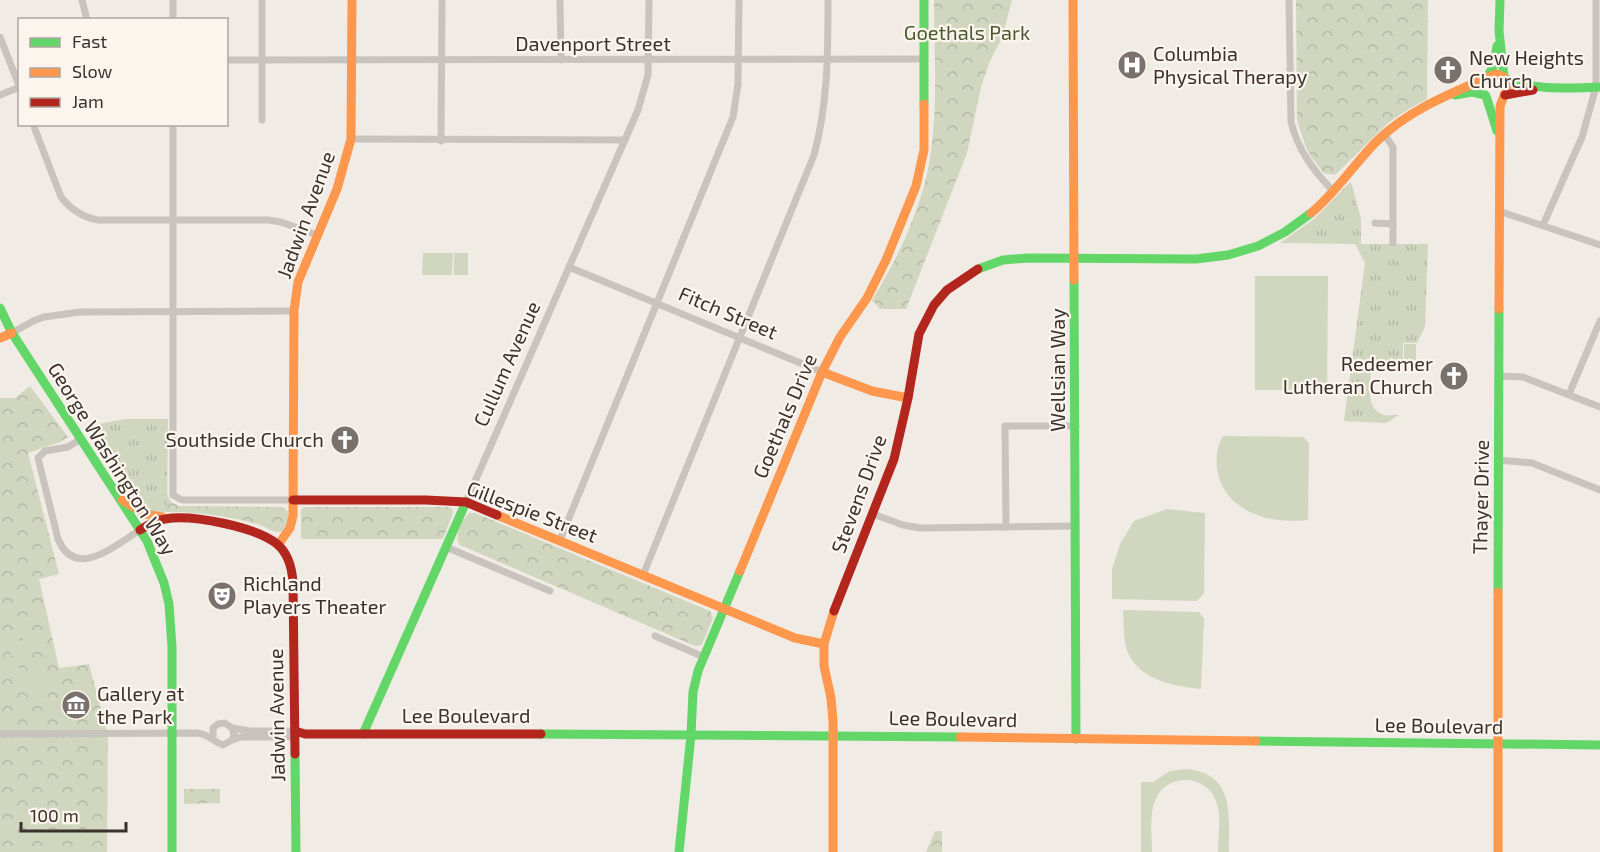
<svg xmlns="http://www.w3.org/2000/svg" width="1600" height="852" viewBox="0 0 1600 852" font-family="'Exo 2',sans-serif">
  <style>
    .grass { fill: url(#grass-tufts) }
    .forest { fill: url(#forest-crowns) }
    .garden { fill: #d1d6bf }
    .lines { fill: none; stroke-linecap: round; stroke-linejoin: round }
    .street { stroke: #c9c3be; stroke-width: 7 }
    .fast { stroke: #63d668; stroke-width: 9 }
    .slow { stroke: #ff974d; stroke-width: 9 }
    .jam { stroke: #b3261e; stroke-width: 9 }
    .labels { text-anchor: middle; stroke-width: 4.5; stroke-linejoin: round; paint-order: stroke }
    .park-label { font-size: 20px; fill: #4a5a2e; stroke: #fbf5ee }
    .street-label { font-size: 20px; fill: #3b302b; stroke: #fbf5ee }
    .poi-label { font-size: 20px; fill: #3b302b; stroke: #fbf5ee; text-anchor: start }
  </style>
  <defs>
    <pattern id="grass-tufts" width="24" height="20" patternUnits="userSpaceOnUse" patternTransform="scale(1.5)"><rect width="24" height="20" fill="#d1d6bf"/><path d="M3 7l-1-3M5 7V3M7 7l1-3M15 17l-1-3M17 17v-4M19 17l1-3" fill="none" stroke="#b4b8a4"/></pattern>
    <pattern id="forest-crowns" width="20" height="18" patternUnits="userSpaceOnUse" patternTransform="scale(1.5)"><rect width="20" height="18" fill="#d1d6bf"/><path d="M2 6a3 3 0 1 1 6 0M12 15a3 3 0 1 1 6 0" fill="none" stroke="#b4b8a4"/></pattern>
  </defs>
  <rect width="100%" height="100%" fill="#f0ebe5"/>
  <g class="grass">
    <path d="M1350,182l2,3 9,34v25h67l-3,83 -8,16h-14v29l-32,-2c-1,14 -6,39 13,45 4,1 10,0 15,0l-13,8 -42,-2 21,-158 -10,-19 -75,-1 34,-24z"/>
    <polygon points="125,419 168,419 167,512 156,514 141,509 88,426"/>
  </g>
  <g class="forest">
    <path d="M934,0h78l-10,38 -13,25 -8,24 -14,66 -61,156h-26l-8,-9c27,-43 53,-99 59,-149 7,-49 3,-101 3,-151z"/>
    <polygon points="1296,0 1428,0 1427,99 1407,110 1388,123 1335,175 1324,173 1311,157 1305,145 1297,120"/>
    <polygon points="30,386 68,437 60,442 28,453 59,574 39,579 59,668 89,664 108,736 107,852 0,852 0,398 15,398"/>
    <path d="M167,494l4,8 8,4 104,1 5,5v9l-4,10c-10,4 -18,-5 -27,-7 -23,-7 -65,-13 -90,-12z"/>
    <polygon points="304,507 448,507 452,509 453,513 443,539 301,539 301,510"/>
    <path d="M469,513h6l235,98 3,7 -10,24 -2,3 -6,1 -235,-101c-7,-9 2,-25 9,-32z"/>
    <polygon points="184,789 220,789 220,803 184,804"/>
    <polygon points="935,831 942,831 942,852 926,852"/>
  </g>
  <g class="garden">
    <polygon points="423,253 453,253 452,275 422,275"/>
    <rect x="454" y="253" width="14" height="22"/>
    <polygon points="1255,276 1328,276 1327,390 1255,390"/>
    <rect x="1404" y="344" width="12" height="16"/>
    <path d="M1223,436l80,1 6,6 -1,77c-38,5 -86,-9 -91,-52 -1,-11 0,-22 6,-32z"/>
    <polygon points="1167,509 1205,513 1204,593 1197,601 1112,599 1112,570 1120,544 1134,521"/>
    <path d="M1123,610l76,2 5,7 -3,70c-26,-3 -60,-8 -73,-36 -5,-12 -4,-30 -5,-43z"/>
    <polygon points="31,626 37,650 26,653 20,628"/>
    <polygon points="17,629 22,654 11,656 5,632"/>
    <polygon points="40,663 45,688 34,690 29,666"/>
    <polygon points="25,667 30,691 19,693 14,669"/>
    <path d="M1186,769c49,4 43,46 43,83h-11c0,-16 4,-36 -2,-51 -10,-28 -51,-28 -61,0 -6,15 -3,35 -3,51h-11v-70h12l17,-11z"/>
  </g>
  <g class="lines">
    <g class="street">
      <polyline points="82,0 87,20"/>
      <polyline points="262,0 262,120"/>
      <polyline points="560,0 561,60"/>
      <path d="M1289,0l2,122c7,28 22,48 42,69"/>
      <polyline points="173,20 173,0"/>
      <polyline points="0,37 20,88"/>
      <polyline points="226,60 924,59"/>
      <polyline points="0,95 20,87"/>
      <path d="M33,124l28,73c10,13 21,20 37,23h170l13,2 36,13"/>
      <polyline points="173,124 173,495 182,500 293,500"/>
      <polyline points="1384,134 1393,147 1393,243"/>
      <polyline points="351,139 625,140"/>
      <polyline points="441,141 442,0"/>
      <polyline points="1499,211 1600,245"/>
      <polyline points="1375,223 1393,224"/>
      <polyline points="1543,225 1582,137 1596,87 1596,0"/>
      <polyline points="569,267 822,372"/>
      <polyline points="12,333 33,321 44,317 80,312 294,311"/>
      <polyline points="1499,376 1523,377 1600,407"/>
      <polyline points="1569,394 1600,321"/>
      <path d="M81,439l-13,8 -23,4 -7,7 20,81c18,42 57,6 82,-9"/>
      <polyline points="1498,460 1532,463 1600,490"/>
      <polyline points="466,502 638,110 648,75 649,0"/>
      <polyline points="873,514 903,525 920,528 1075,526"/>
      <polyline points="1006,527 1005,426 1076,426"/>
      <polyline points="560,540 733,117 738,84 739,0"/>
      <polyline points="446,547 550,591"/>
      <path d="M643,575l171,-420c14,-51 14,-102 14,-155"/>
      <polyline points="655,636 704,657"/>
      <polyline points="232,728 250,731 295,731"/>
      <path d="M0,734l197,-1c12,1 16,9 26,12l9,-5 2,-6 -2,-6 -7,-5 -7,1 -5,4v11"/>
      <polyline points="232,740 241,737 295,737"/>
    </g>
    <g class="fast">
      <polyline points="924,0 924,104"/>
      <polyline points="1500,0 1499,31 1504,77"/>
      <polyline points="1488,76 1494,65 1497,46"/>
      <path d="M1506,79c30,12 62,9 94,8"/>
      <polyline points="1455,95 1472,92 1485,95"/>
      <polyline points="1486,96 1497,131"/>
      <polyline points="978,269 1003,260 1028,258 1196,259 1228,255 1258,246 1285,232 1311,213"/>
      <polyline points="1074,280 1076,739"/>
      <polyline points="0,308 12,333 147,541 164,583 169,604 172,647 172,852"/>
      <polyline points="1498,592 1499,309"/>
      <polyline points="363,734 466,502"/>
      <polyline points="541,734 960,737"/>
      <polyline points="1256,741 1600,745"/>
      <polyline points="295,754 296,852"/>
      <polyline points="679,852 691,735 693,692 698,671 740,571"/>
    </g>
    <g class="slow">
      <polyline points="1073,0 1074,280"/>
      <path d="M1311,213c22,-17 45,-51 65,-71 33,-33 78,-50 120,-68l8,3 4,8 -8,21 -1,203"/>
      <polyline points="0,338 12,333"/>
      <polyline points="822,372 872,391 908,398"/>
      <polyline points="122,500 145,514 162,517"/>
      <polyline points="497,515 795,638 824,644"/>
      <polyline points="278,545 290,528 293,516 294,311 298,282 337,189 351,139 352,0"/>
      <polyline points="740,571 822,372 840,337 867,298 886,260 916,186 924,150 924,104"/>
      <polyline points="960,737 1256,741"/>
      <polyline points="833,852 833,721 831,698 824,666 824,644 834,611"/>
      <polyline points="1498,852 1498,592"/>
    </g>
    <g class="jam">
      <polyline points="1505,95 1533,90"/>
      <polyline points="293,500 426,500 466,502 497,515"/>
      <path d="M140,530c8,-5 16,-10 25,-11 27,-5 91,8 112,25 11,9 15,25 16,38l2,172"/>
      <polyline points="834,611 894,459 908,398 919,334 934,305 947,290 978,269"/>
      <polyline points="295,731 305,734 541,734"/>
    </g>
  </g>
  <defs>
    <g id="hospital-disc" transform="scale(1.5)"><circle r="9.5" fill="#7a716c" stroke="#fbf5ee"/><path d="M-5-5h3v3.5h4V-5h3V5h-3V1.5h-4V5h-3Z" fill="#fff"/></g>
    <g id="church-disc" transform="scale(1.5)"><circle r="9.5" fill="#7a716c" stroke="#fbf5ee"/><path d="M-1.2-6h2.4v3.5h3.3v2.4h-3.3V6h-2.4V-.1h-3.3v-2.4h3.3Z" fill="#fff"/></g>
    <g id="theatre-disc" transform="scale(1.5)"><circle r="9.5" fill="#7a716c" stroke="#fbf5ee"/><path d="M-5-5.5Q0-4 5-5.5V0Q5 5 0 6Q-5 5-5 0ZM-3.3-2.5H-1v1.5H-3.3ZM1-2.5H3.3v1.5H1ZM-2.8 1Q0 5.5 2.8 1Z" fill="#fff"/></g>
    <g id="museum-disc" transform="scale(1.5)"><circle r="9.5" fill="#7a716c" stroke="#fbf5ee"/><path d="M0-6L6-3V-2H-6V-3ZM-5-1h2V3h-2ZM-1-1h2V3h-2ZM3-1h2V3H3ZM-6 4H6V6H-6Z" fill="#fff"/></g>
  </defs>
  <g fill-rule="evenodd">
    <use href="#hospital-disc" x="1132" y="65"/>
    <use href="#church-disc" x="1448" y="70"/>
    <use href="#church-disc" x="1454" y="376"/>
    <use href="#church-disc" x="345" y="440"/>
    <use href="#theatre-disc" x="222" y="596"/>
    <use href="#museum-disc" x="76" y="705"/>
  </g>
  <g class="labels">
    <g class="park-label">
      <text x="967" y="40">Goethals Park</text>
    </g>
    <g class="street-label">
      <text x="593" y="51">Davenport Street</text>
      <text transform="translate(306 215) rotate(-70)" y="7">Jadwin Avenue</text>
      <text transform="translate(728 313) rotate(23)" y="7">Fitch Street</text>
      <text transform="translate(507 364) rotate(-66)" y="7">Cullum Avenue</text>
      <text transform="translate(1058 370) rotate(-90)" y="7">Wellsian Way</text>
      <text transform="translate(785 416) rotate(-67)" y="7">Goethals Drive</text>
      <text transform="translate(112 459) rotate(58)" y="7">George Washington Way</text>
      <text transform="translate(859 494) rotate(-70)" y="7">Stevens Drive</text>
      <text transform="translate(1481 497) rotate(-89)" y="7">Thayer Drive</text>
      <text transform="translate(532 512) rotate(21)" y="7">Gillespie Street</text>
      <text transform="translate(277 715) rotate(-91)" y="7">Jadwin Avenue</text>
      <text x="466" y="723">Lee Boulevard</text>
      <text transform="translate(953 719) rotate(1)" y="7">Lee Boulevard</text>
      <text transform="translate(1439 726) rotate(1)" y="7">Lee Boulevard</text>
    </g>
    <g class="poi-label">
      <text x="1153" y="61">Columbia<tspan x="1153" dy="23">Physical Therapy</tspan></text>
      <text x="1469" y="65">New Heights<tspan x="1469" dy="23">Church</tspan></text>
      <text x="1433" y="371" text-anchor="end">Redeemer<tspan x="1433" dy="23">Lutheran Church</tspan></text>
      <text x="324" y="447" text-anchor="end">Southside Church</text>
      <text x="243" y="591">Richland<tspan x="243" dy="23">Players Theater</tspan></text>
      <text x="97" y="701">Gallery at<tspan x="97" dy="23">the Park</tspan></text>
    </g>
  </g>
  <rect x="18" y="18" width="210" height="108" fill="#fbf5ee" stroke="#aea6a0" stroke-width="1.5"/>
  <rect x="30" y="38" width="30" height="9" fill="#63d668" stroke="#aea6a0" stroke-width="1.5"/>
  <text x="72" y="48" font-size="18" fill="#3b302b">Fast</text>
  <rect x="30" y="68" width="30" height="9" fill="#ff974d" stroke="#aea6a0" stroke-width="1.5"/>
  <text x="72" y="78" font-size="18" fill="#3b302b">Slow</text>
  <rect x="30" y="98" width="30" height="9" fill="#b3261e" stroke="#aea6a0" stroke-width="1.5"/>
  <text x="72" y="108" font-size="18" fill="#3b302b">Jam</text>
  <path d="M21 822v9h105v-9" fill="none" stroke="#3b302b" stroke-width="3"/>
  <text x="30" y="822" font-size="18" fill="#3b302b" stroke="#fbf5ee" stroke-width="4.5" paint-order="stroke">100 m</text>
</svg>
